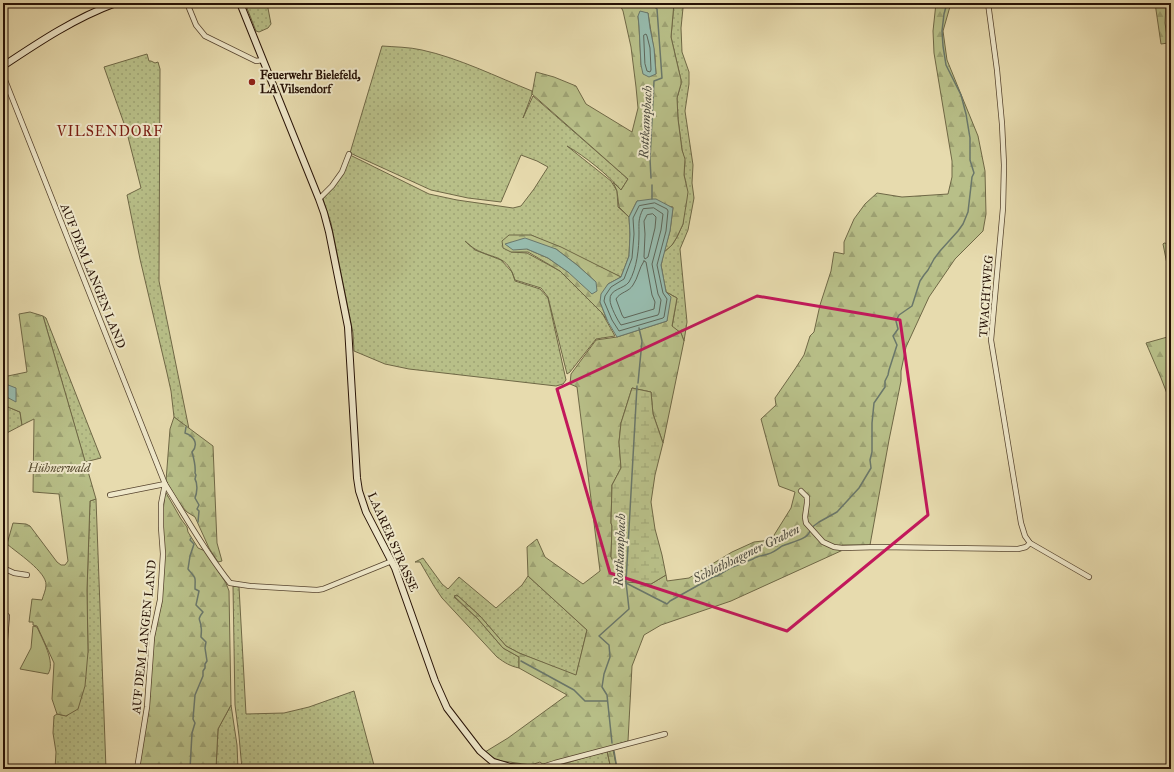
<svg xmlns="http://www.w3.org/2000/svg" width="1174" height="772" viewBox="0 0 1174 772" font-family="'IM FELL Great Primer',serif">
  <style>
    .grass { fill: url(#grass-dots); stroke: #6f6846 }
    .forest { fill: url(#forest-firs); stroke: #6f6846; fill-rule: evenodd }
    .wetland { fill: url(#wetland-marsh); stroke: #6f6846 }
    .green { fill: #b8bf88; stroke: #6f6846 }
    .water { fill: #97bbad; stroke: #6a776a }
    .lines { fill: none; stroke-linecap: round; stroke-linejoin: round }
    .shore { stroke: #5e6659; stroke-width: 1 }
    .stream { stroke: #6a776a; stroke-width: 1.5 }
    .street-casing { stroke: #56442f; stroke-width: 6 }
    .secondary-casing { stroke: #261105; stroke-width: 8 }
    .street { stroke: #efe8ca; stroke-width: 4.5 }
    .secondary { stroke: #efe8ca; stroke-width: 6 }
    .marked { fill: none; stroke: #c2185b; stroke-width: 3; stroke-linejoin: round }
    .poi-dot { fill: #8f2418; stroke: #efe8ca; stroke-width: 1.5 }
    .labels { text-anchor: middle; stroke-width: 4; stroke-linejoin: round; paint-order: stroke }
    .poi-label { font-size: 12px; font-weight: bold; fill: #261105; stroke: #efe8ca; text-anchor: start }
    .street-label { font-size: 12px; fill: #261105; stroke: #efe8ca }
    .park-label { font-size: 12px; font-style: italic; fill: #594e33; stroke: #efe8ca }
    .water-label { font-size: 13px; font-style: italic; fill: #4e4c40; stroke: #efe8ca }
    .quarter-label { font-size: 14px; letter-spacing: 1px; fill: #7a1f14; stroke: #efe8ca }
  </style>
  <defs>
    <pattern id="grass-dots" width="8" height="8" patternUnits="userSpaceOnUse"><rect width="8" height="8" fill="#b8bf88"/><path d="M2 2h.1M6 6h.1" fill="none" stroke="#9ea374" stroke-width="1.8" stroke-linecap="round"/></pattern>
    <pattern id="forest-firs" width="22" height="20" patternUnits="userSpaceOnUse"><rect width="22" height="20" fill="#b8bf88"/><path d="M5 1l3.5 6h-7zM16 11l3.5 6h-7z" fill="#9ea374"/></pattern>
    <pattern id="wetland-marsh" width="20" height="14" patternUnits="userSpaceOnUse"><rect width="20" height="14" fill="#b8bf88"/><path d="M1 5h8M5 5V1M11 12h8M15 12V8" fill="none" stroke="#9ea374"/></pattern>
  </defs>
  <rect width="100%" height="100%" fill="#e7dbae"/>
  <filter id="stains"><feTurbulence type="fractalNoise" baseFrequency=".005" numOctaves="4"/><feColorMatrix values="0 0 0 0 .2 0 0 0 0 .09 0 0 0 0 .02 0 0 0 .5 -.17"/></filter>
  <radialGradient id="worn" r=".72"><stop offset=".6" stop-color="#630" stop-opacity="0"/><stop offset="1" stop-color="#630" stop-opacity=".3"/></radialGradient>
  <g class="grass">
    <polygon points="245,3 267,3 271,24 268,28 259,32 256,31"/>
    <polygon points="674,3 685,3 683,8 681,28 682,52 689,72 689,84 685,111 693,165 692,183 694,198 688,230 680,249 687,322 684,341 681,333 672,327 677,298 666,292 661,265 664,252 672,245 677,237 683,224 686,185 684,174 685,162 682,150 678,119 677,98 681,84 681,80 671,37"/>
    <path d="M382,46c13,1 27,1 40,4 37,8 75,27 110,41v3l-9,24 10,-22 95,83 -7,11c-14,-16 -35,-33 -54,-44l44,35 6,10 1,16 11,10 1,17 -1,22 -8,21 -90,-42 -20,17 16,1 33,18 42,42 13,23 -19,3 -26,33 -3,2 -19,-77 -7,-9 -26,-8c-8,-26 -20,-20 -40,-31 -3,-2 -7,-5 -10,-8l10,9 26,10 11,12 3,9 25,8 8,9 18,82 -3,4 -7,2 -147,-17 -24,-5 -31,-13 -1,-18 -22,-110 -8,-24 20,-26 7,-18 79,39 28,6 56,8 8,-2 13,-17 14,-22 -11,-6 -16,-6 -20,47 -33,-4 -37,-8 -81,-37z"/>
    <polygon points="147,54 149,61 151,61 155,63 158,62 160,69 159,281 189,429 174,417 171,391 167,373 140,259 127,195 141,188 126,129 104,67"/>
    <polygon points="43,316 46,318 101,458 85,462"/>
    <polygon points="3,405 20,412 22,425 3,435"/>
    <polygon points="96,499 106,769 55,769 56,752 53,733 54,716 57,714 67,716 88,652 87,590 90,501"/>
    <path d="M423,558l19,26 6,5 11,-12 37,31 26,-23 6,-9 59,54 -11,46 -57,-23 -13,-7 -26,-30 -23,-21 -3,2 24,22 25,29 16,9v11c-9,-2 -14,-5 -22,-11l-55,-59 -8,-12 -14,-24h-5z"/>
    <polygon points="233,586 239,587 246,714 284,713 309,707 354,691 375,769 242,769 239,736 235,705"/>
    <polygon points="231,705 237,745 238,769 216,769 218,729"/>
    <polygon points="607,751 611,769 546,769"/>
  </g>
  <g class="forest">
    <path d="M619,3h55l-3,34 10,43v4l-4,14 1,21 4,31 3,9 -1,16 4,17 -1,7 -4,25 -6,13 -5,8 -8,7 6,-21 3,-24 -36,-6 -8,16 -10,-10 -2,-16 -4,-9 8,8 7,-11 -96,-85 4,-22 18,5 22,9 10,18 46,28 6,-24 -2,-21 -5,-40 -8,-36zM648,13l7,44 1,17 -15,-9 -2,-39 -1,-10z"/>
    <polygon points="936,3 951,3 943,31 947,60 978,136 985,171 986,214 983,231 955,259 929,297 906,347 901,371 901,381 897,401 889,440 870,545 842,545 843,550 731,601 661,625 644,635 632,666 628,741 576,759 546,769 545,766 540,762 531,765 502,761 491,757 485,752 508,738 567,695 519,668 519,657 503,648 478,619 454,596 457,595 480,616 506,646 519,653 576,675 587,630 528,576 527,547 537,539 545,557 583,584 600,571 577,387 570,384 571,374 596,340 617,337 667,321 666,292 677,298 672,326 681,333 684,341 663,443 653,414 651,392 632,388 621,423 619,442 621,468 612,485 611,523 612,526 611,557 651,584 666,575 667,581 689,578 732,552 754,542 771,540 791,508 795,492 779,486 761,419 776,405 775,398 795,369 804,355 810,336 814,332 820,305 831,271 834,252 844,254 844,242 854,219 865,204 877,193 902,197 948,194 952,177 952,161 934,53 933,31"/>
    <polygon points="1155,3 1166,3 1165,23 1168,43 1161,44"/>
    <path d="M509,235h22l30,12 60,30 -13,7 -8,18 7,18 -5,-7 -42,-42 -32,-19h-17l-8,-4 -1,-7zM527,249h29l21,16 19,17 -28,-10 -20,-14z"/>
    <polygon points="1164,243 1171,244 1171,284 1163,244"/>
    <path d="M30,312l13,4 53,183 -6,2 -3,89 1,62 -3,34 -7,23 -12,7 -9,-2 -5,-15 2,-36 -17,-37 -4,-1v-3h-4l3,-23 10,1c1,-4 4,-10 4,-15 1,-13 -30,-33 -39,-41l6,-21 13,1 4,2 27,36 4,3h4l3,-4 -9,-67 -26,-2 1,-73 -12,6 -2,-13 -17,-7v-28l24,-5 -8,-58z"/>
    <polygon points="1171,336 1171,404 1161,378 1146,343"/>
    <polygon points="174,417 213,446 217,543 222,561 218,562 209,548 195,517 187,512 180,504 166,481 170,429"/>
    <polygon points="165,491 181,519 187,527 188,532 198,548 205,551 226,583 229,591 231,705 218,729 216,769 138,769 152,650 161,600 162,524"/>
    <polygon points="613,750 617,769 611,769 607,751"/>
  </g>
  <polygon class="wetland" points="632,388 651,392 653,414 663,443 655,475 651,502 655,529 662,555 666,575 651,584 626,582 615,566 611,557 612,526 611,523 612,485 621,468 619,442 621,423"/>
  <path class="green" d="M33,626l4,1c5,12 19,35 11,47l-28,-5 11,-21z"/>
  <g class="water">
    <polygon points="640,11 648,13 650,28 654,48 656,74 649,77 643,74 641,65 639,26 638,16"/>
    <polygon points="652,199 656,199 673,208 670,231 661,265 666,292 671,297 667,321 617,337 608,322 600,302 601,294 608,284 621,277 629,256 630,234 629,217 637,201"/>
    <polygon points="525,238 556,249 577,265 596,282 597,291 592,294 568,272 548,258 527,249 513,250 505,244"/>
    <polygon points="3,383 16,388 16,402 3,395"/>
  </g>
  <g class="lines">
    <g class="shore">
      <polygon points="644,35 646,34 647,36 650,48 651,70 650,72 647,71 645,64"/>
      <polygon points="655,203 667,209 668,211 666,231 657,265 663,293 667,299 664,317 663,318 619,331 612,320 604,301 605,296 611,287 624,279 632,258 634,234 633,218 639,206"/>
      <path d="M654,208l9,6 -2,16 -9,34 6,30 3,6 -2,13 -1,2 -37,10c-3,-4 -11,-19 -11,-25 -1,-11 14,-11 19,-18 8,-14 10,-33 10,-49 0,-10 -1,-14 4,-24z"/>
      <polygon points="653,214 656,217 655,228 648,257 645,259 644,257 645,234 644,221 647,215"/>
      <path d="M644,261l2,1 6,33 3,7 -1,7 -30,9 -2,-3 -6,-16c4,-7 13,-7 17,-14 5,-7 6,-17 11,-24z"/>
    </g>
    <g class="stream">
      <polyline points="650,3 657,9 662,78 654,81 650,159 651,178"/>
      <polyline points="1170,3 1169,24 1171,41"/>
      <polyline points="652,185 652,199"/>
      <polyline points="638,383 642,341 639,328"/>
      <path d="M186,427l-1,6c9,3 14,11 7,19 2,7 4,14 3,21l1,2 -1,4c3,5 2,14 0,19l4,7 -2,4 2,2 -1,11"/>
      <polyline points="811,528 819,522 837,512 859,488 871,468 870,460 872,452 872,423 874,403 885,387 885,381 888,375 889,370 897,345 893,336 898,329 896,321 899,315 912,306 920,281 924,275 928,270 934,259 940,251 958,231 963,224 968,212 972,177 974,173 970,160 970,138 966,114 961,95 946,65 943,46 942,31 944,14 947,3"/>
      <path d="M626,583l41,21 3,-3 43,-24 4,-1 13,-8 23,-9c5,-4 10,-3 15,-5 5,-1 10,-5 14,-8 9,-4 25,-6 28,-15"/>
      <polyline points="521,661 574,690 585,701 607,701"/>
      <polyline points="612,743 607,695 602,687 604,674 610,657 609,645 599,636 629,609 626,582 637,386"/>
      <polyline points="614,751 617,769"/>
      <path d="M190,769l2,-36 3,-10 -2,-4 2,-24 8,-19v-5l2,-3v-4l2,-3 -2,-13 1,-6 -5,-5c0,-3 1,-7 0,-10 0,-8 -5,-6 2,-15l-7,-7 3,-14 -4,-2c0,-13 2,-9 -7,-20l2,-13 4,-12 -4,-4 1,-2"/>
    </g>
    <g class="street-casing">
      <g id="street">
        <polyline points="187,3 196,25 205,36 256,61 263,60"/>
        <polyline points="988,3 997,70 1002,124 1004,165 1003,208 991,340 1021,523 1025,536 1030,543 1089,577"/>
        <path d="M3,75l162,409c21,33 40,68 65,99l20,3 67,4 6,-1 69,-28"/>
        <polyline points="319,199 332,186 342,172 349,154"/>
        <polyline points="801,491 807,497 807,503 805,517 806,523 823,542 834,547 842,548 879,547 1018,549 1026,547 1030,543"/>
        <polyline points="110,495 165,484"/>
        <polyline points="3,568 14,573 27,575"/>
        <polyline points="3,615 7,616 5,640 3,645"/>
        <polyline points="137,769 147,707 152,637 160,600 163,554 161,527 161,504 165,484"/>
        <polyline points="536,769 555,763 665,734"/>
      </g>
    </g>
    <g class="secondary-casing">
      <g id="secondary">
        <polyline points="240,3 319,199 324,213 329,232 348,327 357,478 359,491 366,512 395,568 435,681 447,708 480,751 493,762 510,767 533,769"/>
        <path d="M3,66c36,-24 72,-48 113,-63"/>
      </g>
    </g>
    <use href="#street" class="street"/>
    <use href="#secondary" class="secondary"/>
  </g>
  <path class="marked" d="M757,296l143,24 28,195 -141,116 -177,-58 -53,-184z"/>
  <circle class="poi-dot" cx="252" cy="82" r="4"/>
  <g class="labels">
    <g class="poi-label">
      <text x="260" y="79">Feuerwehr Bielefeld,<tspan x="260" dy="14">LA Vilsendorf</tspan></text>
    </g>
    <g class="street-label">
      <text transform="translate(93 276) rotate(68)" y="4">AUF DEM LANGEN LAND</text>
      <text transform="translate(986 296) rotate(-86)" y="4">TWACHTWEG</text>
      <text transform="translate(393 542) rotate(66)" y="4">LAARER STRASSE</text>
      <text transform="translate(144 637) rotate(-84)" y="4">AUF DEM LANGEN LAND</text>
    </g>
    <g class="park-label">
      <text x="59" y="472">Hühnerwald</text>
    </g>
    <g class="water-label">
      <text transform="translate(645 122) rotate(-87)" y="5">Rottkampbach</text>
      <text transform="translate(619 550) rotate(-88)" y="5">Rottkampbach</text>
      <text transform="translate(746 553) rotate(-26)" y="5">Schlothhagener Graben</text>
    </g>
    <g class="quarter-label">
      <text x="110" y="136">VILSENDORF</text>
    </g>
  </g>
  <rect width="1174" height="772" fill="none" stroke="#e7dbae" stroke-width="16"/>
  <rect x="4" y="4" width="1166" height="764" fill="none" stroke="#261105" stroke-width="2"/>
  <rect x="8" y="8" width="1158" height="756" fill="none" stroke="#261105"/>
  <rect width="100%" height="100%" filter="url(#stains)"/>
  <rect width="100%" height="100%" fill="url(#worn)"/>
</svg>
